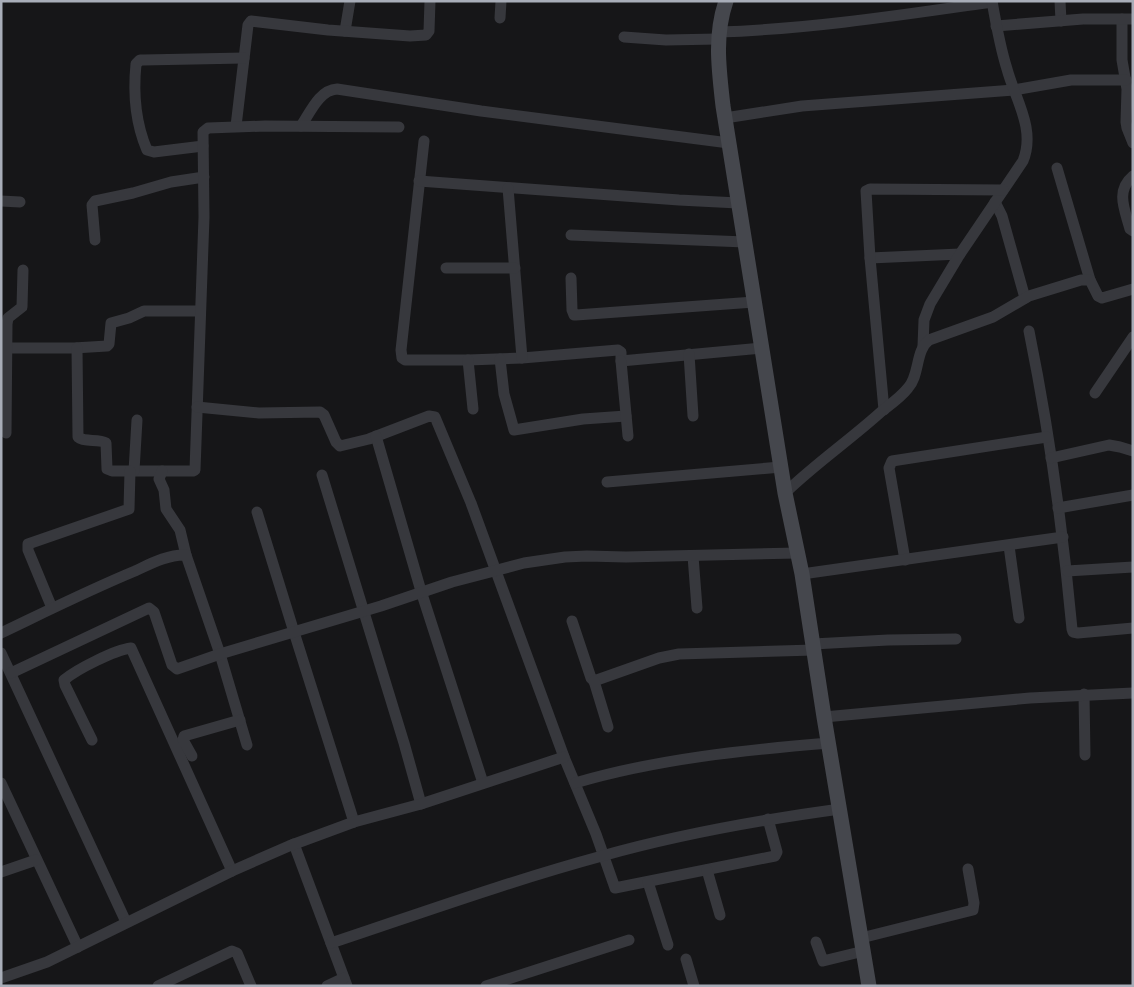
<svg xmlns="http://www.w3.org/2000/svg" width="1134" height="987" viewBox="0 0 1134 987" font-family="'Fira Sans',sans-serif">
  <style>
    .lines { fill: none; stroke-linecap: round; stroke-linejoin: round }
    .street { stroke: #37383d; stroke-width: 11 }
    .secondary { stroke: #45474d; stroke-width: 15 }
  </style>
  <rect width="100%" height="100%" fill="#161618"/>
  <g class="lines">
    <g class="street">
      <polyline points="1060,1 1061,21"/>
      <polyline points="500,18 501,1"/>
      <polyline points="1122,19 1122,60 1127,89 1126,122 1127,128 1133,143"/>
      <polyline points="996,26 1083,19 1133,19"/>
      <polyline points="345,31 350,1"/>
      <path d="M719,32c92,-3 182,-17 273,-30"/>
      <polyline points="624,37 666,40 718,39"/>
      <polyline points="725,118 802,106 1014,90 1071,80 1126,80"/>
      <polyline points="236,126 248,25 251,21 328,30 410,36 426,35 429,31 430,1"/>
      <path d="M301,126c9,-13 18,-36 36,-37l144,22 248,32"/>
      <polyline points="424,141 401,350 402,358 405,360 468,360 522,358 618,350 621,352 621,361 762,348"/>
      <path d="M203,146l-49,6 -7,-2c-12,-28 -14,-56 -11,-86l4,-4h3l101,-2"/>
      <polyline points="1057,168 1090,280"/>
      <path d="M1133,176c-18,15 -8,34 -3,53l3,2"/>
      <polyline points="419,181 679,200 738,203"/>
      <polyline points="508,188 522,358"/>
      <polyline points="1,201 20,202"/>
      <polyline points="995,202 1002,216 1025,298"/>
      <polyline points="571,235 745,242"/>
      <polyline points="95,240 92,205 95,201 133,193 171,182 204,177"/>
      <polyline points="870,258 960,254"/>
      <polyline points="446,268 515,268"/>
      <polyline points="571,278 572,310 574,315 576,315 754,302"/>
      <path d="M1029,331c20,99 34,199 43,298l1,3 5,1 55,-5"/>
      <path d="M923,346l1,-26 6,-16 30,-50 63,-93c13,-32 -8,-62 -16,-92 -7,-22 -11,-45 -15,-68"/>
      <polyline points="1,348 74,348 107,346 109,344 111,323 129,318 144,311 200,311"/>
      <path d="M77,348l1,89c7,6 20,1 28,6l1,26 5,2h81l2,-1 9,-253 -1,-85 5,-4 57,-2 134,1"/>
      <polyline points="689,354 693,416"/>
      <polyline points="500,359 504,394 514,430 583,419 626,416"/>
      <polyline points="468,360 473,409"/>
      <polyline points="621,361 628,436"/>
      <polyline points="1095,393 1133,337"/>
      <polyline points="197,407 259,413 320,412 324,415 336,442 340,446 369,439 429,416 435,417 471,503 564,757 596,834 615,888 775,856 777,852 768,819"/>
      <polyline points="884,410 870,258 866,191 870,189 1003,190"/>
      <polyline points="6,433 7,324 8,318 22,307 23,270"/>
      <polyline points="376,436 421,591 483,783"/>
      <polyline points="1051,458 1109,445 1120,447 1133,451"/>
      <polyline points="134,471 137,420"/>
      <polyline points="162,471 159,479 164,490 166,509 180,530 186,555"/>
      <polyline points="322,475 404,743 421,804"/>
      <polyline points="607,482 781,467"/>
      <path d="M785,493c31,-30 65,-53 97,-82 9,-7 19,-14 26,-23 12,-13 7,-37 21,-48l64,-23 36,-21 52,-16h9l8,16 4,2 31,-9"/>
      <polyline points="1058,508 1133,495"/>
      <polyline points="257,512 294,632 354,822"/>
      <polyline points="1009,546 1019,618"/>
      <polyline points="693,556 697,608"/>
      <polyline points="905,560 889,468 892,461 1047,437"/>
      <polyline points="1067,571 1133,567"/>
      <polyline points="802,574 1063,537"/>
      <polyline points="52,608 28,550 28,544 129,509 130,471"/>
      <polyline points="572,621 591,678 594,681 659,658 679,654 814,650"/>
      <path d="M1,633c44,-21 88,-43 134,-62 15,-7 34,-17 51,-16l34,99 27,91"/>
      <polyline points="813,644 888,640 956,639"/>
      <polyline points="1,653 126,922"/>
      <polyline points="11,673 149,608 154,612 172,665 177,669 220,654 381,606 452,582 524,563 565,557 587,556 626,557 797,553"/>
      <polyline points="594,681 608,727"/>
      <polyline points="1084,694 1085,755"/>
      <polyline points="824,717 1030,698 1133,693"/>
      <path d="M92,740l-27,-55 -1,-5c13,-11 51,-30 67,-32l101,223"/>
      <polyline points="192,756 183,740 184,736 240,720"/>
      <polyline points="1,783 78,947"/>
      <path d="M575,783c82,-24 169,-33 254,-40"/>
      <polyline points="294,844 347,986"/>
      <polyline points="707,870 720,915"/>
      <polyline points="1,872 36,860"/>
      <polyline points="648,882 668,945"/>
      <polyline points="861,938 973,910 974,903 968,869"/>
      <polyline points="816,942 823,961 864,951"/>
      <path d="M331,943c90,-30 179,-62 271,-87 78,-22 157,-36 238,-47"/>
      <polyline points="686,959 694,986"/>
      <polyline points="1,978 47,962 232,871 289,846 354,822 421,804 564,757"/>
      <polyline points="158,986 232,951 237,953 251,986"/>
      <polyline points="327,986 344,978"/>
      <polyline points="486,986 629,940"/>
    </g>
    <path class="secondary" d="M726,1c-12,35 -7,69 -3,105l62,387 17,81 22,143 45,269"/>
  </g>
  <rect width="1134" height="987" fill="none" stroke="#a8adb8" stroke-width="5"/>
</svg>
